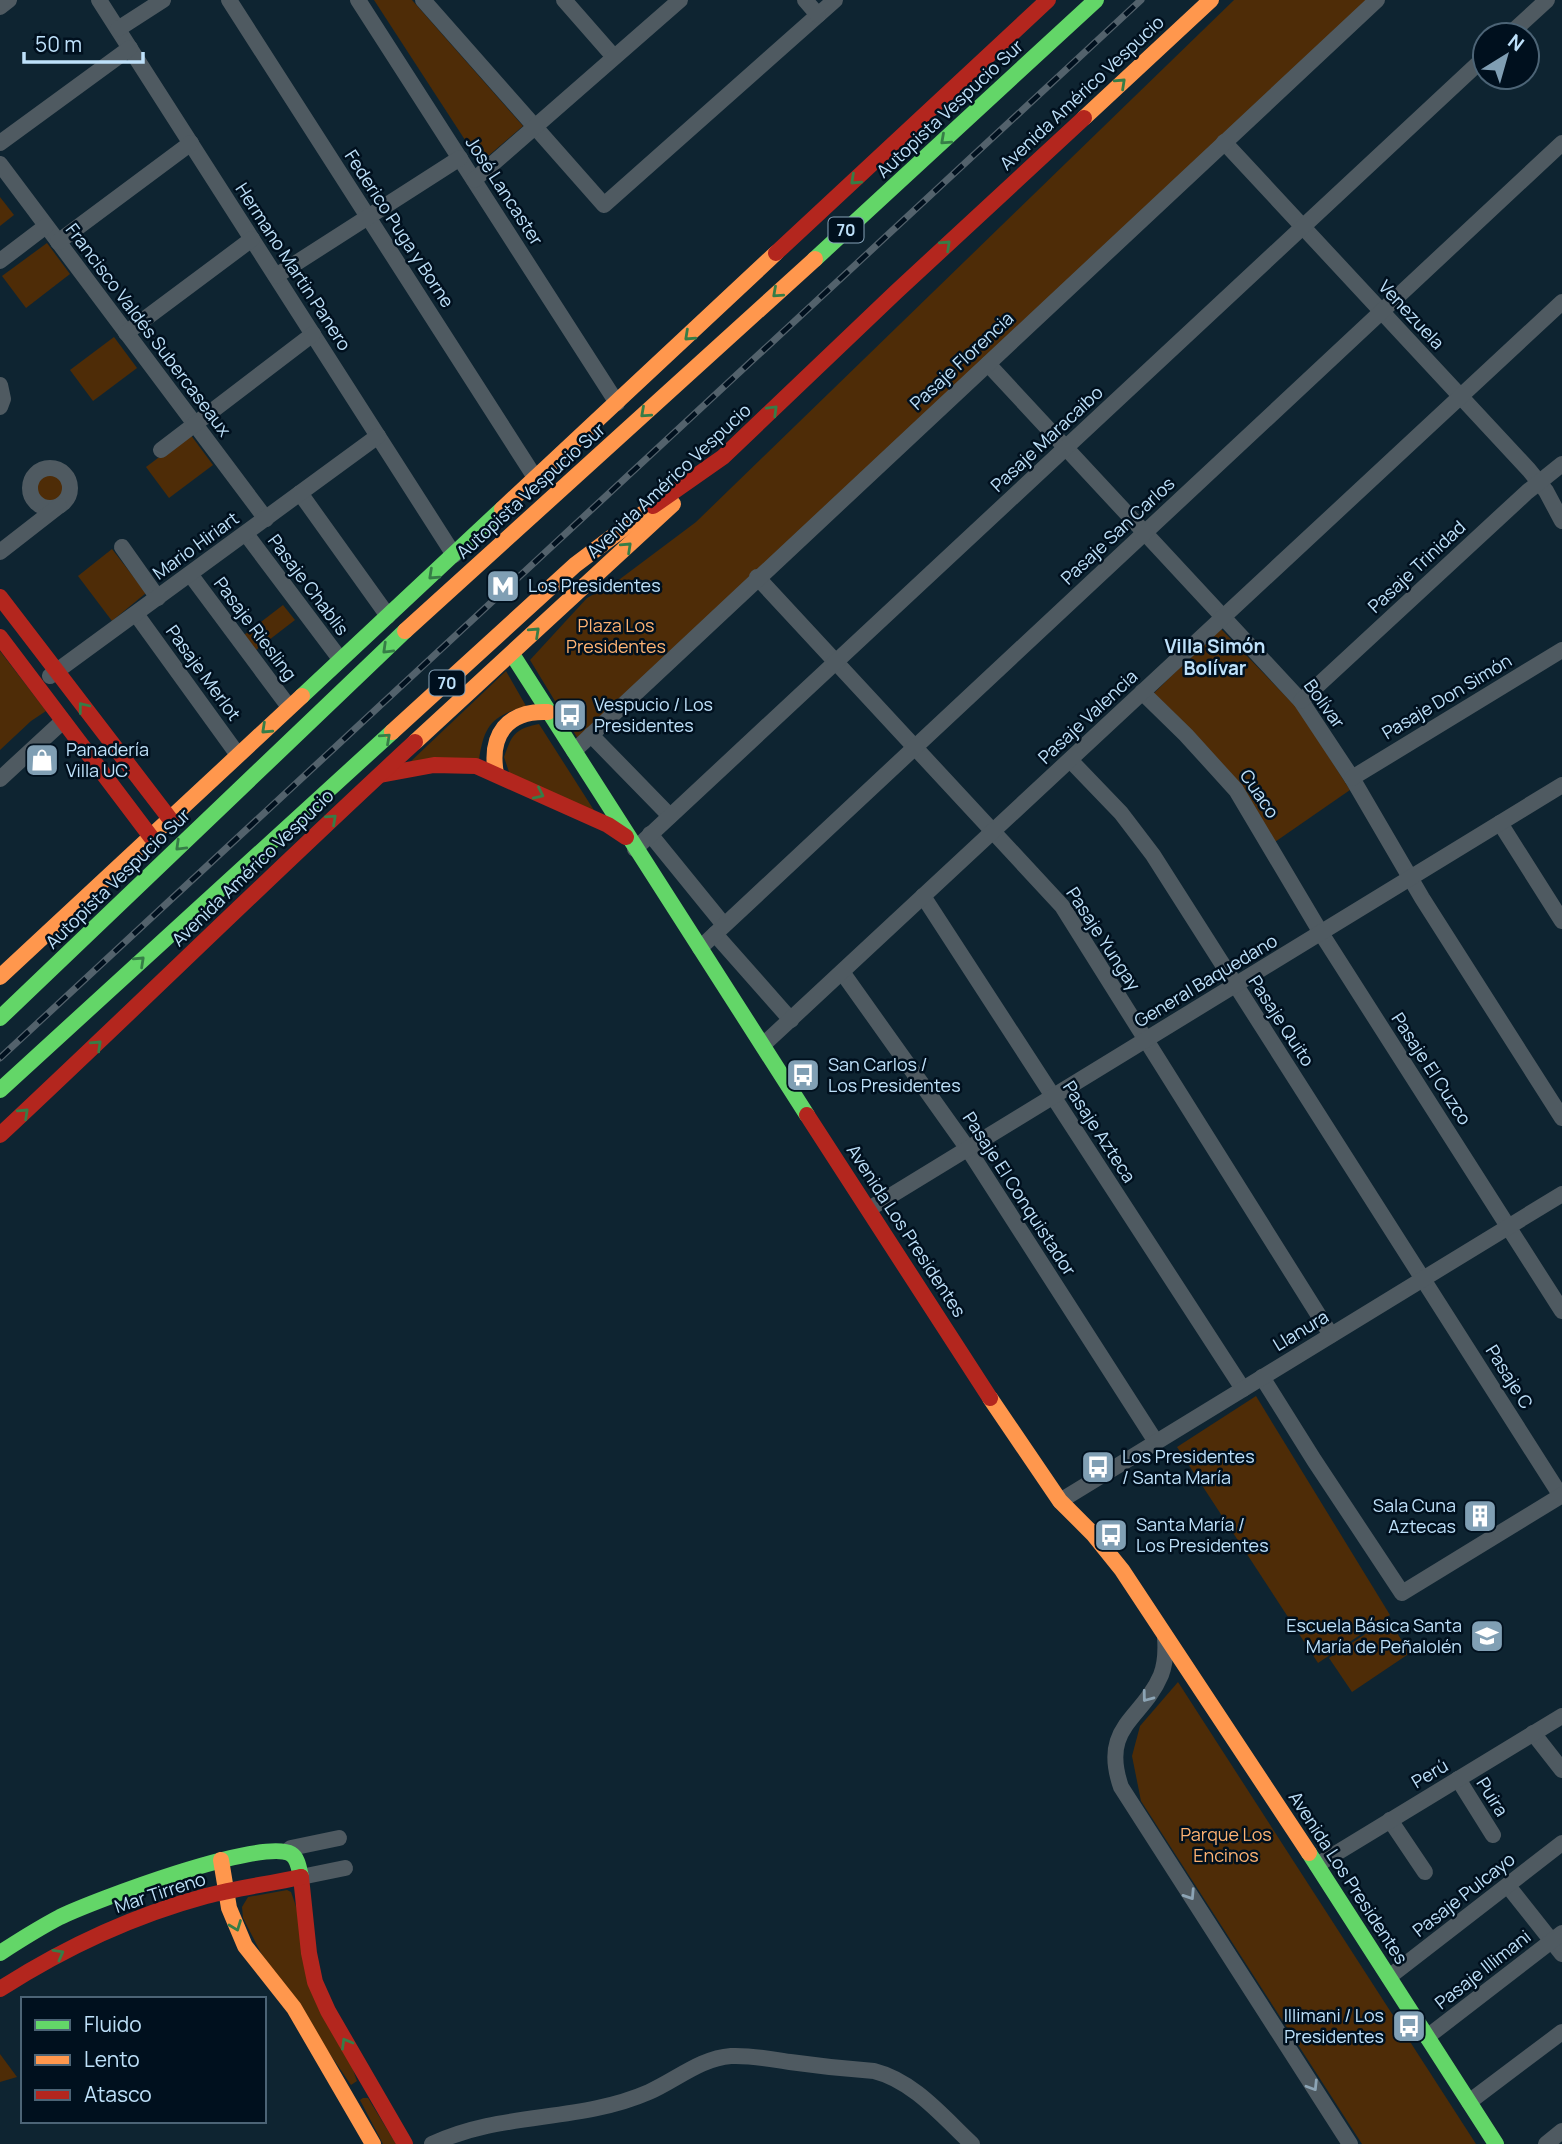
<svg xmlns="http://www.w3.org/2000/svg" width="1562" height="2144" viewBox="0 0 1562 2144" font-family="Manrope,sans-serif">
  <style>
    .green { fill: #4e2c07 }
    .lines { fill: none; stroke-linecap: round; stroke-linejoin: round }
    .street { stroke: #4f5a61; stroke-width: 16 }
    .fast { stroke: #63d668; stroke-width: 16 }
    .slow { stroke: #ff974d; stroke-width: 16 }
    .jam { stroke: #b3261e; stroke-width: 16 }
    .rail-casing { stroke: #53626c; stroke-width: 7 }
    .rail { stroke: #00101e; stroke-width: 4.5; stroke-dasharray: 13; stroke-linecap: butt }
    .oneway { stroke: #367d47 }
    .oneway2 { stroke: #8ca4b5 }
    .labels { text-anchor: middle; stroke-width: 5; stroke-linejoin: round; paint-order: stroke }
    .shield { fill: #00101e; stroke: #85a2b8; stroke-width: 2 }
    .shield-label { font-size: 16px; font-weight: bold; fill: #bee1fa }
    .street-label { font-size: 18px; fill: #bee1fa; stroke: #00101e }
    .poi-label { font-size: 18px; fill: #bee1fa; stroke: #00101e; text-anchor: start }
    .park-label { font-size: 18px; fill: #feb373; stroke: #00101e }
    .neighbourhood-label { font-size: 19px; font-weight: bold; fill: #bee1fa; stroke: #00101e }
  </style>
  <rect width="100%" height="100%" fill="#0e2431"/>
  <g class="green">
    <polygon points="374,0 412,0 523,126 480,163"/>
    <polygon points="1234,0 1369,0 578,739 530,660 587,598 620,579 696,522"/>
    <polygon points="0,197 14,215 0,226"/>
    <polygon points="47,243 70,274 26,308 2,276"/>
    <polygon points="114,337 137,368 93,401 70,370"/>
    <polygon points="190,434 213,465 169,498 146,467"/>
    <circle cx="50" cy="488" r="15"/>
    <polygon points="112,549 146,593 112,621 78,576"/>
    <polygon points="283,605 295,620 256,650 244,635"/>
    <polygon points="1220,628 1299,710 1350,790 1272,844 1150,697"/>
    <polygon points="0,651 46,711 31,721 0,750"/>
    <path d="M506,671l20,35c-34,10 -42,19 -47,54l-71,4z"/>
    <path d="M539,724l58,91 -87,-40 -6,-18c8,-22 10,-28 35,-33z"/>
    <polygon points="1256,1396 1390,1615 1318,1663 1177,1447"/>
    <polygon points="1388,1619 1410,1653 1352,1692 1329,1658"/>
    <polygon points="1178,1682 1476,2144 1362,2144 1141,1801 1132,1756 1140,1726"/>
    <polygon points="287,1890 291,1892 357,2081 351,2085 261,1953 243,1918 242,1907 248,1897"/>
    <polygon points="0,2054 17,2077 0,2082"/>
    <polygon points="363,2098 368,2098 396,2144 383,2144 360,2100"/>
  </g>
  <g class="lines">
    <g class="street">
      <polyline points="99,0 454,555"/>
      <polyline points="229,0 536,479"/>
      <polyline points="358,0 617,403"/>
      <polyline points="423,0 604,205 835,0"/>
      <polyline points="564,0 614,57"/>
      <polyline points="805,0 818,15"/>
      <polyline points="0,7 9,0"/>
      <polyline points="118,29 163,0"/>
      <polyline points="1509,35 1547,0"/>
      <polyline points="1224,142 1529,470 1546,491 1562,521"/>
      <polyline points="0,143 130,48"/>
      <polyline points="0,164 266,519"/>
      <polyline points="474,180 680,0"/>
      <polyline points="58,242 191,143"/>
      <polyline points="0,261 46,226"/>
      <polyline points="276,276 460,158"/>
      <polyline points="126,333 252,239"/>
      <polyline points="988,364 1301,701 1352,778 1422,898 1562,1118"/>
      <polyline points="0,385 3,399 0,407"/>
      <polyline points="161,450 313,334"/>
      <circle cx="50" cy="488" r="20"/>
      <polyline points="300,493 388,616"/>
      <polyline points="246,534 340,659"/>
      <polyline points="122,547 158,598"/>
      <polyline points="0,552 59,506"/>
      <polyline points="190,574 289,707"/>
      <polyline points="757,577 1062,906 1331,1335"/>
      <polyline points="136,614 238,755"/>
      <polyline points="50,676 378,436"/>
      <polyline points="1142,692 1186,735 1236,790 1321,933 1562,1311"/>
      <polyline points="1301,701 1527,492 1562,464"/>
      <polyline points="591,735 670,816"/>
      <polyline points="574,751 1377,0"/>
      <polyline points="1070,760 1121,813 1153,855 1561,1496"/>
      <polyline points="1352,778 1562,650"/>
      <polyline points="0,779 63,721"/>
      <polyline points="1500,823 1562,921"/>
      <polyline points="650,834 724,925"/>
      <polyline points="635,849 1485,57"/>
      <polyline points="923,896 1243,1389"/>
      <polyline points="715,934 791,1020"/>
      <polyline points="700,948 1562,143"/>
      <polyline points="842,972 968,1149 1156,1442"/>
      <polyline points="763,1045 1562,302"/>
      <polyline points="869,1209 1562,785"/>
      <polyline points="1262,1377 1314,1460 1402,1593 1562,1495"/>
      <polyline points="1060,1501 1562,1194"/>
      <path d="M1165,1637c1,13 1,25 -4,38 -19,45 -61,51 -40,112l229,357"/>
      <polyline points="1533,1733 1562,1770"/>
      <polyline points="1458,1779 1493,1835"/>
      <polyline points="1390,1820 1425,1872"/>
      <polyline points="286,1852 291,1848 339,1838"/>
      <polyline points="1317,1865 1562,1716"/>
      <polyline points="301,1877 345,1868"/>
      <polyline points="1508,1886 1562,1954"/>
      <polyline points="1389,1977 1562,1843"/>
      <polyline points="1427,2037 1562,1933"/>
      <polyline points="1469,2102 1562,2032"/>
      <path d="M432,2144c70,-33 146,-21 217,-52 27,-12 52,-34 82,-36 19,-1 40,3 59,6 28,4 56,7 84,9 40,10 69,46 98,73"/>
      <polyline points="1546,2144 1562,2131"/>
    </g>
    <g class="fast">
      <polyline points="815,259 1096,0"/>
      <polyline points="512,654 807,1115"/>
      <polyline points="302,696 502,509"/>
      <polyline points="0,1018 405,631"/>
      <polyline points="0,1090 392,732"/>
      <polyline points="1309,1853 1496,2144"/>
      <path d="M0,1953c20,-13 39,-25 60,-36 33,-16 202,-80 231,-63 7,4 8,15 10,23"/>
    </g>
    <g class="slow">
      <polyline points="1084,118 1211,0"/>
      <polyline points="502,509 776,253"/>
      <polyline points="405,631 815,259"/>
      <polyline points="392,732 575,565 653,506"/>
      <polyline points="415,742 673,504"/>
      <path d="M496,774c-7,-39 11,-64 52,-62"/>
      <polyline points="0,977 302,696"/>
      <polyline points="990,1398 1060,1501 1093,1534 1122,1570 1309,1853"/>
      <polyline points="221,1860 229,1908 245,1946 294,2008 373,2144"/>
    </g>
    <g class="jam">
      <polyline points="776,253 1048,0"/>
      <polyline points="653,506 723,457 896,292 1084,118"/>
      <polyline points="0,597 170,819"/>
      <polyline points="0,637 151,837"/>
      <polyline points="380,775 434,765 476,766 608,825 626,837"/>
      <polyline points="807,1115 990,1398"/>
      <path d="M0,1135c139,-130 275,-264 415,-393"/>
      <polyline points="301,1877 309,1953 315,1982 328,2011 405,2144"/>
      <path d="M0,1989c64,-41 132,-73 206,-93 31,-8 63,-12 95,-19"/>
    </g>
    <g class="rail-casing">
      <polyline id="rail" points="0,1058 1141,0"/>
    </g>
    <use href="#rail" class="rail"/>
  </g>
  <defs><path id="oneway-chevron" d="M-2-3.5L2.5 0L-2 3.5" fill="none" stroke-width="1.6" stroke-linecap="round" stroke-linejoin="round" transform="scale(1.75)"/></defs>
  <g class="oneway">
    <use href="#oneway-chevron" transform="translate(1121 83) rotate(-43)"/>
    <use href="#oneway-chevron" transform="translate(945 140) rotate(138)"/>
    <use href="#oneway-chevron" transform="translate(855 180) rotate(137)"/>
    <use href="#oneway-chevron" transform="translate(946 245) rotate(-43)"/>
    <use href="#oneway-chevron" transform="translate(777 293) rotate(138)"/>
    <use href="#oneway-chevron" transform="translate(689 336) rotate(137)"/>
    <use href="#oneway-chevron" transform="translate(773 410) rotate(-44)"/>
    <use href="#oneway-chevron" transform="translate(645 413) rotate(138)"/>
    <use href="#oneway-chevron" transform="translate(627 547) rotate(-43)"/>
    <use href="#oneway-chevron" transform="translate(433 575) rotate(137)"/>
    <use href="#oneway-chevron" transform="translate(535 632) rotate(-43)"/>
    <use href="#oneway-chevron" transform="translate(387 649) rotate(136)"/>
    <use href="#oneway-chevron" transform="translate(83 707) rotate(-128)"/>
    <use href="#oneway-chevron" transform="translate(266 729) rotate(137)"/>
    <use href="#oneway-chevron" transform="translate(386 738) rotate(-42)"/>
    <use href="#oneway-chevron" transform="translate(539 794) rotate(25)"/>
    <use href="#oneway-chevron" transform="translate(332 819) rotate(-42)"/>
    <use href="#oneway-chevron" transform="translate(180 846) rotate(136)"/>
    <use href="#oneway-chevron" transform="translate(140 961) rotate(-43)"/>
    <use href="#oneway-chevron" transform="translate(97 1045) rotate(-43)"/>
    <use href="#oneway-chevron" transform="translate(24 1113) rotate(-43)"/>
    <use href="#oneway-chevron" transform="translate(236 1926) rotate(69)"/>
    <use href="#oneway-chevron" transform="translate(59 1954) rotate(-29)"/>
    <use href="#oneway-chevron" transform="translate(346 2043) rotate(-120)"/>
  </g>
  <g class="oneway2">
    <use href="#oneway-chevron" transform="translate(1147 1697) rotate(127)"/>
    <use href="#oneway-chevron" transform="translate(1190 1895) rotate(57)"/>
    <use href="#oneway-chevron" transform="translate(1313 2086) rotate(58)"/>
  </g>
  <defs>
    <g id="metro-square" transform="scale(1.75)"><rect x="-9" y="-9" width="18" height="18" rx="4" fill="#809fb4" stroke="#00101e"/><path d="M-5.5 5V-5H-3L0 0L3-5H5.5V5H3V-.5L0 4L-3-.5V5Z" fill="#fff"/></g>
    <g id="bus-square" transform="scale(1.75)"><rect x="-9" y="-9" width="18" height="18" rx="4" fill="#809fb4" stroke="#00101e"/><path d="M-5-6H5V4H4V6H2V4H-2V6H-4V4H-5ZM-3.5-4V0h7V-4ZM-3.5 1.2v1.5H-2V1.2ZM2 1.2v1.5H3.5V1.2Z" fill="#fff"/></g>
    <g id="shop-square" transform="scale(1.75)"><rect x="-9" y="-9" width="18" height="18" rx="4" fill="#809fb4" stroke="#00101e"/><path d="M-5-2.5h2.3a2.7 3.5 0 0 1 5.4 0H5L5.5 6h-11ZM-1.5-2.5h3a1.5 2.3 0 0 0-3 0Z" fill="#fff"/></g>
    <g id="building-square" transform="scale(1.75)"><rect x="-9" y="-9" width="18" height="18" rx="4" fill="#809fb4" stroke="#00101e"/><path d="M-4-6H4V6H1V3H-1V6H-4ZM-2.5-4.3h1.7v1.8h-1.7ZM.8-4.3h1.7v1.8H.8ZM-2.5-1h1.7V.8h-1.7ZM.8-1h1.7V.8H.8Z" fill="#fff"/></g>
    <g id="school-square" transform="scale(1.75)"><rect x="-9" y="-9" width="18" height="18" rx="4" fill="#809fb4" stroke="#00101e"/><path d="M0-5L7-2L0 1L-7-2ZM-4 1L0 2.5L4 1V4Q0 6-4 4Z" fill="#fff"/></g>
  </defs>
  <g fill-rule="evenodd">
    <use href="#metro-square" x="503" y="586"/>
    <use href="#bus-square" x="570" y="715"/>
    <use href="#shop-square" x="42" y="760"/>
    <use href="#bus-square" x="803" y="1075"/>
    <use href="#bus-square" x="1098" y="1467"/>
    <use href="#building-square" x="1480" y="1516"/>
    <use href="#bus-square" x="1111" y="1535"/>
    <use href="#school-square" x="1487" y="1636"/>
    <use href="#bus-square" x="1409" y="2026"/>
  </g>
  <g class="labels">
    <g class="shield">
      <rect x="828.5" y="217.5" width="35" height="25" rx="5"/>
      <rect x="429.5" y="670.5" width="35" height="25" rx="5"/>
    </g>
    <g class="shield-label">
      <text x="846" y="236">70</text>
      <text x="447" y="689">70</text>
    </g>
    <g class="street-label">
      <text transform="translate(1082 93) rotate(-43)" y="6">Avenida Américo Vespucio</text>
      <text transform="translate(950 109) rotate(-43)" y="6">Autopista Vespucio Sur</text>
      <text transform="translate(504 191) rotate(57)" y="6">José Lancaster</text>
      <text transform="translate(399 229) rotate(57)" y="6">Federico Puga y Borne</text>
      <text transform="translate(293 267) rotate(57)" y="6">Hermano Martin Panero</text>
      <text transform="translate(1411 315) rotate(47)" y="6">Venezuela</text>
      <text transform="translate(148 330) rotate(53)" y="6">Francisco Valdés Subercaseaux</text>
      <text transform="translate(962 361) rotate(-43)" y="6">Pasaje Florencia</text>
      <text transform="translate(1047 439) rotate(-43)" y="6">Pasaje Maracaibo</text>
      <text transform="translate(669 481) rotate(-43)" y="6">Avenida Américo Vespucio</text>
      <text transform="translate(531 491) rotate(-42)" y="6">Autopista Vespucio Sur</text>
      <text transform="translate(1118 531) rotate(-43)" y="6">Pasaje San Carlos</text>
      <text transform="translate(196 546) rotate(-36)" y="6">Mario Hiriart</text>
      <text transform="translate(1417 567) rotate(-43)" y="6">Pasaje Trinidad</text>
      <text transform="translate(308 585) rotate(53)" y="6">Pasaje Chablis</text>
      <text transform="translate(255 629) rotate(53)" y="6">Pasaje Riesling</text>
      <text transform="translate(203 673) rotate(54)" y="6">Pasaje Merlot</text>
      <text transform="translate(1447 697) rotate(-31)" y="6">Pasaje Don Simón</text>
      <text transform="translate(1324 704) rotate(54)" y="6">Bolívar</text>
      <text transform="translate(1088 717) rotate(-43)" y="6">Pasaje Valencia</text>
      <text transform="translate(1259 794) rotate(56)" y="6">Cuaco</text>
      <text transform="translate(253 868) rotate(-44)" y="6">Avenida Américo Vespucio</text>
      <text transform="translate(118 879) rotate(-44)" y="6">Autopista Vespucio Sur</text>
      <text transform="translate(1103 939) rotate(57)" y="6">Pasaje Yungay</text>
      <text transform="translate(1206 981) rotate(-31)" y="6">General Baquedano</text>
      <text transform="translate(1281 1021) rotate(57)" y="6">Pasaje Quito</text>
      <text transform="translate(1431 1069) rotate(57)" y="6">Pasaje El Cuzco</text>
      <text transform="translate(1099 1132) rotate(57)" y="6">Pasaje Azteca</text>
      <text transform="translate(1019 1194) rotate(57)" y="6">Pasaje El Conquistador</text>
      <text transform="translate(906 1231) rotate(57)" y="6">Avenida Los Presidentes</text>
      <text transform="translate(1301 1331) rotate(-31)" y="6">Llanura</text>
      <text transform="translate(1509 1377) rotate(58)" y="6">Pasaje C</text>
      <text transform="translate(1430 1774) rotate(-31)" y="6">Perú</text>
      <text transform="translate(1492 1797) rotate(58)" y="6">Puira</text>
      <text transform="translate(1348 1878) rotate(57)" y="6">Avenida Los Presidentes</text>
      <text transform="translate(160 1893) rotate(-18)" y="6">Mar Tirreno</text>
      <text transform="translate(1464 1895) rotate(-38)" y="6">Pasaje Pulcayo</text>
      <text transform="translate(1483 1970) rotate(-38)" y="6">Pasaje Illimani</text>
    </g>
    <g class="poi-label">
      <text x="528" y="592">Los Presidentes</text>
      <text x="594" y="711">Vespucio / Los<tspan x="594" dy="21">Presidentes</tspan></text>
      <text x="66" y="756">Panadería<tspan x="66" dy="21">Villa UC</tspan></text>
      <text x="828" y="1071">San Carlos /<tspan x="828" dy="21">Los Presidentes</tspan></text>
      <text x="1122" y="1463">Los Presidentes<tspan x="1122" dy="21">/ Santa María</tspan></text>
      <text x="1456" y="1512" text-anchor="end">Sala Cuna<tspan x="1456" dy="21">Aztecas</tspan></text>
      <text x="1136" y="1531">Santa María /<tspan x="1136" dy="21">Los Presidentes</tspan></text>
      <text x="1462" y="1632" text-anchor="end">Escuela Básica Santa<tspan x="1462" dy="21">María de Peñalolén</tspan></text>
      <text x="1384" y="2022" text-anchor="end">Illimani / Los<tspan x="1384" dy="21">Presidentes</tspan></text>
    </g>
    <g class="park-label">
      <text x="616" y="632">Plaza Los<tspan x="616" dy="21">Presidentes</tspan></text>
      <text x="1226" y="1841">Parque Los<tspan x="1226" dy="21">Encinos</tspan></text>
    </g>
    <g class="neighbourhood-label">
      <text x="1215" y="653">Villa Simón<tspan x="1215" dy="22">Bolívar</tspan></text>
    </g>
  </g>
  <rect x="21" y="1997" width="245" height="126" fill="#00101e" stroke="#4c6476" stroke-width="2"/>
  <rect x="35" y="2020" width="35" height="10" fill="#63d668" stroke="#4c6476" stroke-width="2"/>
  <text x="84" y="2032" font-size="21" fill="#bee1fa">Fluido</text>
  <rect x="35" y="2055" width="35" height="10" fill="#ff974d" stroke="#4c6476" stroke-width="2"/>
  <text x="84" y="2067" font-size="21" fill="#bee1fa">Lento</text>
  <rect x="35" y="2090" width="35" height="10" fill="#b3261e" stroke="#4c6476" stroke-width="2"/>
  <text x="84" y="2102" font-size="21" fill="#bee1fa">Atasco</text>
  <g transform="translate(1506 56) rotate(37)"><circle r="33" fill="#00101e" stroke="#4c6476" stroke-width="2"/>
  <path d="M0-5L12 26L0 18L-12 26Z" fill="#809fb4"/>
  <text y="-10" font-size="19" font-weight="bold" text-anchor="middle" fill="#bee1fa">N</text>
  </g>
  <path d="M24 52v10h119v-10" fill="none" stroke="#bee1fa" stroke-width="3.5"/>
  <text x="35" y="52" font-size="21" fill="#bee1fa" stroke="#00101e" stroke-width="5" paint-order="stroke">50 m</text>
</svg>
